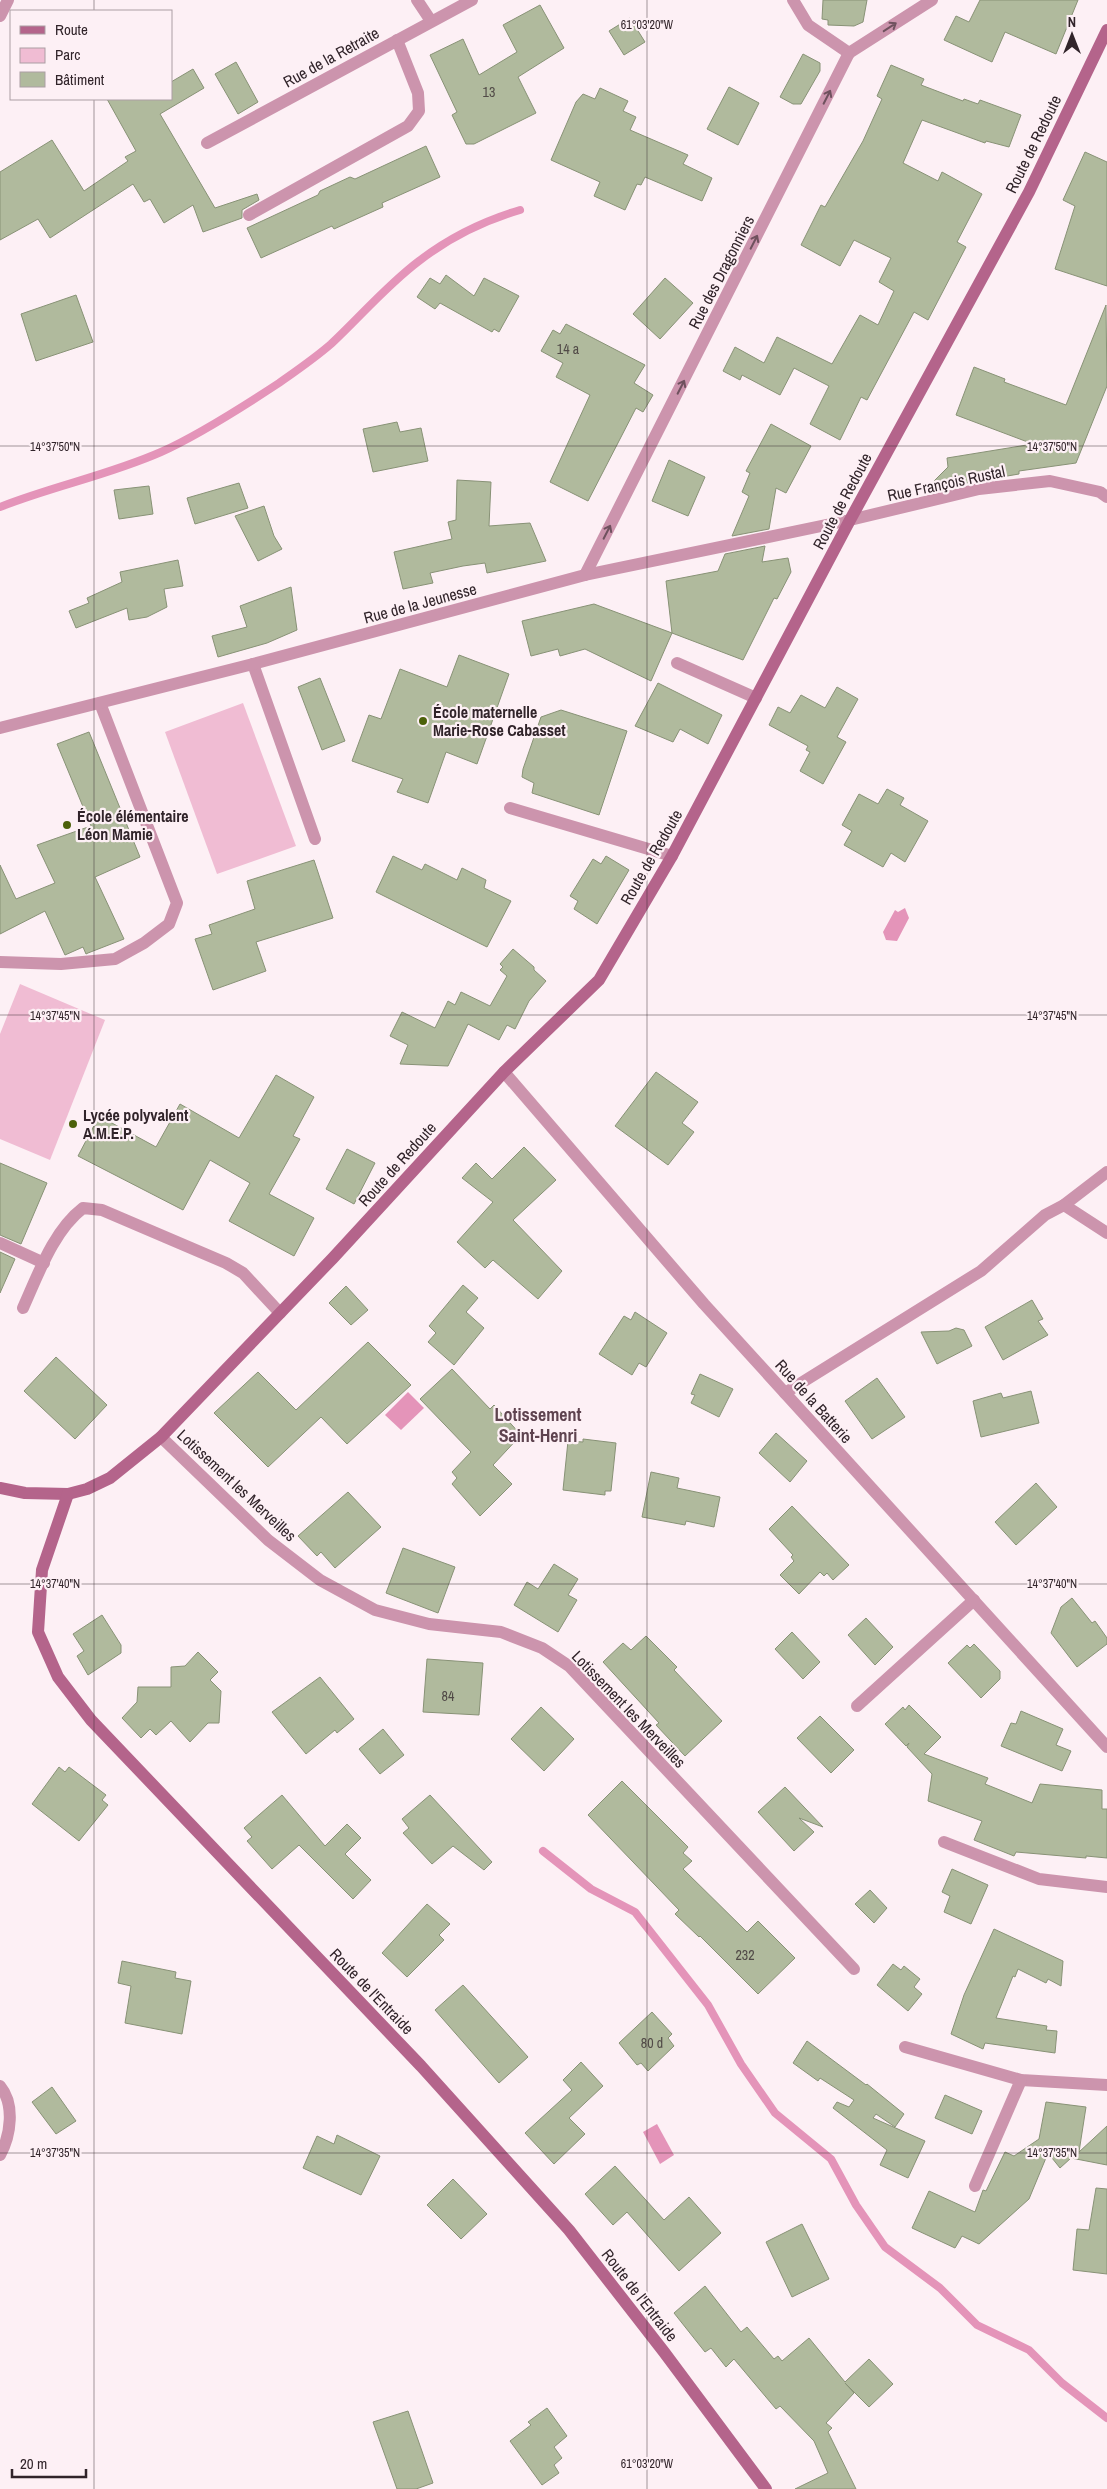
<svg xmlns="http://www.w3.org/2000/svg" width="1107" height="2489" viewBox="0 0 1107 2489" font-family="'Archivo Narrow',sans-serif">
  <style>
    .green { fill: #f0bcd3 }
    .water { fill: #e494b9 }
    .lines { fill: none; stroke-linecap: round; stroke-linejoin: round }
    .stream { stroke: #e494b9; stroke-width: 8 }
    .building { fill: #b0ba9d; stroke: #889276 }
    .lane { stroke: #cc94ad; stroke-width: 12 }
    .street { stroke: #cc94ad; stroke-width: 12 }
    .secondary { stroke: #b4648b; stroke-width: 12 }
    .oneway { stroke: #6f515e }
    .ticks { fill: none; stroke: #31242a; stroke-width: 1; stroke-opacity: 0.45 }
    .poi-dot { fill: #4c610a; stroke: #fdf0f5; stroke-width: 2 }
    .labels { text-anchor: middle; stroke-width: 4.5; stroke-linejoin: round; paint-order: stroke }
    .number-label { font-size: 14px; fill: #514a47 }
    .street-label { font-size: 16px; fill: #31242a; stroke: #fdf0f5 }
    .poi-label { font-size: 16px; font-weight: bold; fill: #31242a; stroke: #fdf0f5; text-anchor: start }
    .neighbourhood-label { font-size: 18px; font-weight: bold; fill: #5e434f; stroke: #fdf0f5 }
    .ticks-label { font-size: 12px; text-anchor: middle; fill: #31242a; stroke: #fdf0f5; stroke-width: 4.5; stroke-linejoin: round; paint-order: stroke }
  </style>
  <rect width="100%" height="100%" fill="#fdf0f5"/>
  <g class="green">
    <polygon points="243,703 296,846 217,874 165,732"/>
    <polygon points="20,984 105,1020 50,1160 0,1139 0,1034"/>
  </g>
  <g class="water">
    <polygon points="905,908 909,918 897,941 886,940 883,932 895,910 898,912"/>
    <polygon points="408,1392 424,1408 401,1430 385,1415"/>
    <polygon points="657,2124 674,2155 660,2164 643,2132"/>
  </g>
  <g class="lines">
    <g class="stream">
      <path d="M0,507c53,-21 109,-32 161,-55 38,-17 83,-46 118,-69 17,-12 36,-25 52,-39 29,-27 56,-59 88,-83 31,-24 64,-40 101,-51"/>
      <polyline points="543,1851 591,1889 635,1912 708,2005 741,2064 775,2113 831,2159 856,2205 885,2247 940,2288 977,2325 1029,2350 1062,2383 1107,2418"/>
    </g>
  </g>
  <g class="building">
    <polygon points="823,0 867,0 863,22 854,26 828,25 828,20 822,19"/>
    <polygon points="980,0 1078,0 1056,54 1005,32 992,62 944,40 956,16 969,22"/>
    <polygon points="540,5 564,48 518,77 536,113 474,144 466,144 452,115 457,112 430,55 463,39 479,75 517,52 503,25"/>
    <polygon points="630,18 645,42 624,55 609,31"/>
    <polygon points="803,54 820,63 820,71 801,104 793,104 780,97"/>
    <polygon points="236,62 258,102 238,114 215,74"/>
    <polygon points="891,65 924,79 921,85 963,101 964,99 978,104 980,100 1021,115 1009,147 986,141 985,143 922,120 903,163 938,181 942,172 982,194 957,242 966,247 928,320 914,312 867,400 861,397 840,440 810,424 829,386 794,368 780,395 742,375 740,380 723,371 735,347 764,363 777,337 832,364 860,315 878,325 894,291 879,282 891,258 854,240 840,266 801,245 821,205 825,207 863,141 882,99 877,96"/>
    <polygon points="193,69 204,88 160,114 215,208 257,194 259,200 242,210 242,218 203,232 193,205 164,223 150,199 144,202 133,184 50,238 38,219 0,240 0,172 52,140 84,191 128,161 125,157 136,151 107,99 171,99 171,82"/>
    <polygon points="729,87 759,103 738,145 707,129"/>
    <polygon points="600,88 628,101 623,111 636,117 630,130 688,155 683,164 712,178 702,201 645,177 641,185 637,184 625,210 594,196 600,182 551,160 576,102 583,94 595,99"/>
    <polygon points="426,146 440,177 382,203 383,207 334,229 332,226 261,258 247,228 318,195 320,191 350,177 355,179"/>
    <polygon points="1085,152 1107,162 1107,286 1055,269 1075,206 1063,200"/>
    <polygon points="446,275 474,296 484,278 519,296 499,332 494,329 492,332 440,303 435,309 417,297 430,278 440,284"/>
    <polygon points="665,278 693,303 660,339 633,314"/>
    <polygon points="76,295 93,342 36,361 21,314"/>
    <polygon points="1106,305 1107,386 1076,463 1019,471 1019,474 925,490 948,467 947,458 1033,444 956,415 974,367 1005,379 1004,382 1066,405"/>
    <polygon points="566,324 645,365 634,383 653,395 643,412 636,408 588,501 550,482 590,395 556,377 563,363 541,351 553,330 560,334"/>
    <polygon points="397,422 400,432 421,428 428,461 373,472 363,429"/>
    <polygon points="771,424 811,446 786,493 776,488 769,529 732,536 749,496 742,492 750,473 746,471"/>
    <polygon points="669,460 705,477 688,516 652,501"/>
    <polygon points="457,480 491,482 489,526 530,523 546,561 487,573 485,563 463,566 430,573 433,583 403,589 394,552 452,539 448,522 456,520"/>
    <polygon points="239,483 248,508 195,524 187,498"/>
    <polygon points="149,486 153,514 119,519 114,490"/>
    <polygon points="264,506 274,536 282,549 258,561 235,516"/>
    <polygon points="765,546 762,562 788,558 791,572 777,599 774,598 743,660 672,633 666,581 718,571 725,554"/>
    <polygon points="178,560 183,586 164,589 167,607 147,617 129,620 127,608 76,628 69,611 89,603 87,598 122,582 120,572"/>
    <polygon points="291,587 297,630 267,643 218,657 212,636 247,627 240,606"/>
    <polygon points="594,604 672,633 651,681 585,649 560,656 558,649 531,656 522,621"/>
    <polygon points="459,655 509,674 477,764 446,752 428,803 397,792 403,779 352,761 369,715 381,719 400,669 447,687"/>
    <polygon points="320,678 345,741 322,750 298,687"/>
    <polygon points="658,683 722,715 708,744 680,729 673,742 635,726"/>
    <polygon points="837,687 858,699 837,737 846,742 823,784 800,771 810,752 806,750 808,746 769,725 778,707 790,713 801,695 825,708"/>
    <polygon points="561,710 627,731 599,815 532,793 534,783 522,777 523,769 541,717"/>
    <polygon points="89,732 140,857 95,877 124,939 88,953 86,954 83,947 65,955 45,911 0,934 0,865 16,899 55,883 37,845 91,826 57,744"/>
    <polygon points="887,789 904,798 900,805 928,821 905,862 891,853 883,867 844,845 852,831 842,825 859,794 878,804"/>
    <polygon points="393,856 422,870 425,864 457,880 462,868 486,880 484,888 511,901 487,947 376,892"/>
    <polygon points="606,856 629,870 597,924 574,909 578,901 570,896 593,859 601,864"/>
    <polygon points="314,860 333,918 256,942 266,971 213,990 195,939 212,934 209,925 255,909 247,881"/>
    <polygon points="513,949 534,967 534,970 546,981 529,1001 515,1029 507,1025 499,1040 468,1024 448,1066 400,1064 408,1045 390,1036 402,1012 435,1028 448,1001 455,1005 461,992 490,1006 507,976 500,970 503,967 500,964"/>
    <polygon points="656,1072 698,1102 682,1123 694,1132 668,1165 615,1126"/>
    <polygon points="276,1075 314,1097 293,1136 300,1139 269,1194 314,1218 294,1256 229,1221 250,1183 210,1160 183,1210 78,1156 99,1116 156,1147 180,1104 239,1138"/>
    <polygon points="524,1147 556,1180 513,1220 562,1271 538,1299 493,1260 485,1268 457,1242 493,1202 462,1178 476,1163 492,1179"/>
    <polygon points="347,1149 375,1163 354,1204 326,1189"/>
    <polygon points="0,1163 47,1183 21,1244 0,1235"/>
    <polygon points="0,1252 15,1259 0,1293"/>
    <polygon points="463,1285 478,1298 466,1312 484,1328 454,1365 428,1342 436,1333 429,1326"/>
    <polygon points="346,1286 368,1310 351,1325 329,1303"/>
    <polygon points="1032,1300 1043,1319 1038,1321 1048,1335 1003,1360 985,1327"/>
    <polygon points="635,1312 667,1333 646,1367 639,1363 632,1375 599,1354 624,1316 631,1320"/>
    <polygon points="956,1328 964,1330 972,1346 937,1364 921,1332 949,1331"/>
    <polygon points="368,1342 411,1385 347,1444 321,1417 268,1467 214,1413 258,1372 296,1410"/>
    <polygon points="56,1357 107,1405 75,1439 24,1391"/>
    <polygon points="452,1369 490,1409 494,1405 521,1435 493,1465 512,1484 480,1516 452,1484 457,1478 452,1472 471,1452 420,1399"/>
    <polygon points="700,1374 733,1389 719,1417 691,1403 695,1395 691,1394"/>
    <polygon points="877,1378 905,1417 872,1439 845,1401"/>
    <polygon points="1031,1391 1039,1423 981,1437 973,1401 1001,1393 1003,1398"/>
    <polygon points="776,1433 807,1461 790,1482 759,1453"/>
    <polygon points="583,1439 616,1443 611,1491 605,1491 605,1495 563,1490 568,1441 583,1442"/>
    <polygon points="651,1472 679,1478 677,1488 720,1497 714,1527 686,1521 685,1525 642,1517"/>
    <polygon points="1036,1483 1057,1507 1016,1545 995,1522"/>
    <polygon points="348,1492 381,1527 335,1568 321,1552 317,1556 298,1536"/>
    <polygon points="792,1506 849,1565 833,1580 827,1573 824,1576 820,1572 799,1594 780,1575 794,1561 791,1557 793,1555 769,1529"/>
    <polygon points="403,1548 455,1567 438,1613 386,1593"/>
    <polygon points="554,1564 578,1579 568,1595 577,1600 558,1632 514,1605 527,1582 538,1589"/>
    <polygon points="1072,1598 1092,1623 1095,1621 1107,1638 1107,1644 1077,1667 1051,1633 1061,1607"/>
    <polygon points="102,1615 121,1645 121,1653 88,1675 77,1656 84,1651 73,1634"/>
    <polygon points="866,1618 893,1647 875,1665 848,1635"/>
    <polygon points="792,1632 820,1662 803,1679 775,1649"/>
    <polygon points="646,1636 677,1667 674,1670 722,1721 685,1756 656,1725 659,1723 603,1662 623,1643 631,1650"/>
    <polygon points="974,1644 1000,1671 1000,1679 981,1698 948,1663 967,1645 970,1648"/>
    <polygon points="198,1652 218,1672 210,1680 221,1691 219,1723 208,1723 190,1742 171,1721 156,1735 150,1729 141,1738 122,1718 137,1702 138,1687 171,1687 171,1667 185,1666"/>
    <polygon points="427,1659 483,1663 479,1715 423,1712"/>
    <polygon points="320,1677 354,1719 337,1733 335,1730 306,1754 272,1712"/>
    <polygon points="909,1705 941,1737 924,1754 988,1778 985,1784 1032,1803 1040,1784 1102,1790 1102,1809 1107,1809 1107,1858 1086,1856 1086,1858 1016,1852 1014,1856 974,1840 982,1821 928,1801 932,1774 907,1747 909,1743 906,1746 885,1724 903,1707 905,1710"/>
    <polygon points="541,1707 574,1739 544,1771 511,1739"/>
    <polygon points="1021,1711 1063,1729 1056,1745 1071,1751 1062,1771 1001,1746 1011,1723 1016,1724"/>
    <polygon points="820,1716 854,1750 831,1773 797,1738"/>
    <polygon points="383,1729 404,1755 380,1774 359,1749"/>
    <polygon points="59,1767 65,1772 69,1767 106,1795 102,1800 108,1805 79,1841 32,1804"/>
    <polygon points="622,1781 688,1847 683,1853 692,1861 683,1869 747,1932 758,1921 795,1958 758,1994 700,1936 699,1937 675,1914 679,1910 588,1815"/>
    <polygon points="785,1787 823,1827 799,1818 814,1832 794,1851 758,1812"/>
    <polygon points="282,1795 325,1846 347,1824 361,1838 345,1854 371,1880 353,1899 299,1845 272,1869 247,1841 252,1837 244,1828"/>
    <polygon points="430,1795 492,1862 484,1870 453,1846 432,1864 403,1833 409,1828 402,1819"/>
    <polygon points="952,1869 988,1885 971,1924 944,1912 950,1896 942,1892"/>
    <polygon points="870,1890 887,1908 874,1923 855,1904"/>
    <polygon points="427,1904 450,1924 439,1935 444,1940 407,1977 382,1953"/>
    <polygon points="994,1929 1063,1961 1061,1986 1048,1979 1046,1983 1018,1969 1015,1977 1013,1976 996,2018 1047,2026 1046,2030 1057,2031 1055,2053 985,2043 983,2049 951,2034 964,1995"/>
    <polygon points="122,1961 176,1972 175,1978 191,1981 182,2034 125,2023 131,1986 118,1983"/>
    <polygon points="893,1964 901,1970 904,1966 920,1979 914,1987 922,1994 908,2011 877,1985"/>
    <polygon points="463,1985 528,2057 499,2083 435,2010"/>
    <polygon points="652,2012 672,2034 668,2038 674,2046 648,2071 641,2063 637,2065 619,2043"/>
    <polygon points="807,2041 866,2085 867,2084 904,2114 895,2127 876,2114 873,2118 925,2141 908,2178 880,2165 887,2150 833,2108 837,2102 849,2107 854,2100 820,2078 818,2081 793,2063"/>
    <polygon points="581,2062 603,2086 569,2118 585,2134 554,2164 525,2133 572,2090 563,2080"/>
    <polygon points="52,2087 76,2121 56,2134 32,2102"/>
    <polygon points="945,2095 982,2111 972,2134 935,2118"/>
    <polygon points="1046,2102 1086,2107 1079,2152 1107,2126 1107,2165 1071,2158 1060,2168 1048,2153 1029,2199 979,2244 962,2236 955,2248 912,2228 929,2191 975,2212 983,2190 986,2191 1005,2152 1014,2156 1039,2139"/>
    <polygon points="337,2135 380,2156 361,2195 303,2168 317,2136 334,2144"/>
    <polygon points="615,2166 664,2220 689,2197 721,2233 679,2271 627,2212 613,2225 585,2194"/>
    <polygon points="453,2179 487,2214 461,2239 427,2205"/>
    <polygon points="1096,2188 1107,2189 1107,2274 1073,2270 1077,2229 1089,2230"/>
    <polygon points="802,2224 829,2279 792,2297 766,2242"/>
    <polygon points="705,2286 741,2332 747,2327 774,2359 778,2356 782,2361 809,2338 845,2382 869,2359 893,2384 869,2407 845,2383 854,2393 826,2423 832,2428 828,2432 856,2489 795,2489 828,2473 814,2441 780,2406 776,2409 734,2359 726,2367 711,2348 705,2352 674,2313"/>
    <polygon points="547,2408 567,2436 554,2447 562,2458 554,2465 559,2473 542,2485 510,2441 531,2425 528,2422"/>
    <polygon points="408,2411 433,2483 416,2489 397,2489 373,2422"/>
  </g>
  <g class="lines">
    <g class="lane">
      <polyline points="249,215 408,126 419,111 418,93 397,40"/>
      <polyline points="677,663 756,698"/>
      <polyline points="253,664 315,839"/>
      <polyline points="510,808 672,856"/>
      <polyline points="0,962 61,964 115,959 144,943 169,924 177,903 100,703"/>
      <polyline points="0,1243 44,1263"/>
      <path d="M23,1308c15,-33 30,-77 60,-100l19,2 124,53 17,10 37,40"/>
    </g>
    <g class="street">
      <polyline points="417,0 431,21"/>
      <polyline points="793,0 808,25 849,53"/>
      <polyline points="0,16 8,0"/>
      <polyline points="849,53 932,0"/>
      <polyline points="207,143 472,0"/>
      <polyline points="585,575 849,53"/>
      <polyline points="0,728 253,664 585,575 850,520 979,489 1050,481 1100,492 1107,497"/>
      <polyline points="504,1072 704,1304 1107,1747"/>
      <polyline points="1064,1205 1107,1172"/>
      <polyline points="785,1393 981,1271 1045,1215 1064,1205 1107,1233"/>
      <polyline points="161,1437 268,1540 320,1580 375,1610 429,1624 501,1632 542,1648 569,1666 854,1969"/>
      <polyline points="857,1706 974,1600"/>
      <polyline points="944,1842 1039,1879 1107,1887"/>
      <polyline points="905,2047 1021,2080 1107,2085"/>
      <path d="M0,2086c15,18 11,49 0,69"/>
      <polyline points="975,2186 1021,2080"/>
    </g>
    <g class="secondary">
      <polyline points="0,1488 25,1493 68,1494 87,1489 110,1478 161,1437 333,1258 504,1072 599,980 672,856 850,520 1029,192 1107,30"/>
      <polyline points="68,1494 42,1570 38,1632 58,1677 91,1720 421,2066 569,2230 664,2352 766,2489"/>
    </g>
  </g>
  <defs><path id="oneway-shaft" d="M-6 0H5M1.5-3L5.5 0L1.5 3" fill="none" stroke-width="1.6" stroke-linecap="round" stroke-linejoin="round" transform="scale(1.25)"/></defs>
  <g class="oneway">
    <use href="#oneway-shaft" transform="translate(890 27) rotate(-33)"/>
    <use href="#oneway-shaft" transform="translate(827 97) rotate(-63)"/>
    <use href="#oneway-shaft" transform="translate(754 242) rotate(-63)"/>
    <use href="#oneway-shaft" transform="translate(681 387) rotate(-63)"/>
    <use href="#oneway-shaft" transform="translate(607 532) rotate(-63)"/>
  </g>
  <path class="ticks" d="M94,0v11M647,0v2489M94,99v2390M0,446h1107M0,1015h1107M0,1584h1107M0,2153h1107"/>
  <g class="poi-dot">
    <circle cx="423" cy="721" r="5"/>
    <circle cx="67" cy="825" r="5"/>
    <circle cx="73" cy="1124" r="5"/>
  </g>
  <g class="labels">
    <g class="number-label">
      <text x="489" y="97">13</text>
      <text x="568" y="354">14 a</text>
      <text x="448" y="1701">84</text>
      <text x="745" y="1960">232</text>
      <text x="652" y="2048">80 d</text>
    </g>
    <g class="street-label">
      <text transform="translate(331 57) rotate(-29)" y="6">Rue de la Retraite</text>
      <text transform="translate(1033 144) rotate(-64)" y="6">Route de Redoute</text>
      <text transform="translate(721 272) rotate(-63)" y="6">Rue des Dragonniers</text>
      <text transform="translate(946 483) rotate(-12)" y="6">Rue François Rustal</text>
      <text transform="translate(842 501) rotate(-62)" y="6">Route de Redoute</text>
      <text transform="translate(420 603) rotate(-15)" y="6">Rue de la Jeunesse</text>
      <text transform="translate(651 857) rotate(-60)" y="6">Route de Redoute</text>
      <text transform="translate(397 1164) rotate(-48)" y="6">Route de Redoute</text>
      <text transform="translate(814 1401) rotate(48)" y="6">Rue de la Batterie</text>
      <text transform="translate(237 1485) rotate(43)" y="6">Lotissement les Merveilles</text>
      <text transform="translate(629 1709) rotate(46)" y="6">Lotissement les Merveilles</text>
      <text transform="translate(372 1991) rotate(46)" y="6">Route de l'Entraide</text>
      <text transform="translate(640 2295) rotate(52)" y="6">Route de l'Entraide</text>
    </g>
    <g class="poi-label">
      <text x="433" y="718">École maternelle<tspan x="433" dy="18">Marie-Rose Cabasset</tspan></text>
      <text x="77" y="822">École élémentaire<tspan x="77" dy="18">Léon Mamie</tspan></text>
      <text x="83" y="1121">Lycée polyvalent<tspan x="83" dy="18">A.M.E.P.</tspan></text>
    </g>
    <g class="neighbourhood-label">
      <text x="538" y="1421">Lotissement<tspan x="538" dy="21">Saint-Henri</tspan></text>
    </g>
  </g>
  <g class="ticks-label">
    <text x="647" y="29">61°03'20"W</text>
    <text x="55" y="451">14°37'50"N</text>
    <text x="1052" y="451">14°37'50"N</text>
    <text x="55" y="1020">14°37'45"N</text>
    <text x="1052" y="1020">14°37'45"N</text>
    <text x="55" y="1588">14°37'40"N</text>
    <text x="1052" y="1588">14°37'40"N</text>
    <text x="55" y="2157">14°37'35"N</text>
    <text x="1052" y="2157">14°37'35"N</text>
    <text x="647" y="2468">61°03'20"W</text>
  </g>
  <rect x="10" y="10" width="162" height="90" fill="#fdf0f5" stroke="#ab9ea4"/>
  <rect x="20" y="26" width="25" height="8" fill="#b4648b" stroke="#ab9ea4"/>
  <text x="55" y="35" font-size="15" fill="#31242a">Route</text>
  <rect x="20" y="48" width="25" height="15" fill="#f0bcd3" stroke="#ab9ea4"/>
  <text x="55" y="60" font-size="15" fill="#31242a">Parc</text>
  <rect x="20" y="72" width="25" height="15" fill="#b0ba9d" stroke="#ab9ea4"/>
  <text x="55" y="85" font-size="15" fill="#31242a">Bâtiment</text>
  <g transform="translate(1072 35)" stroke="#fdf0f5" stroke-width="4" paint-order="stroke">
  <path d="M0-4L9 19L0 12L-9 19Z" fill="#31242a"/>
  <text y="-8" font-size="14" font-weight="bold" text-anchor="middle" fill="#31242a">N</text>
  </g>
  <path d="M12 2469v8h74v-8" fill="none" stroke="#31242a" stroke-width="2.5"/>
  <text x="20" y="2469" font-size="15" fill="#31242a" stroke="#fdf0f5" stroke-width="4" paint-order="stroke">20 m</text>
</svg>
